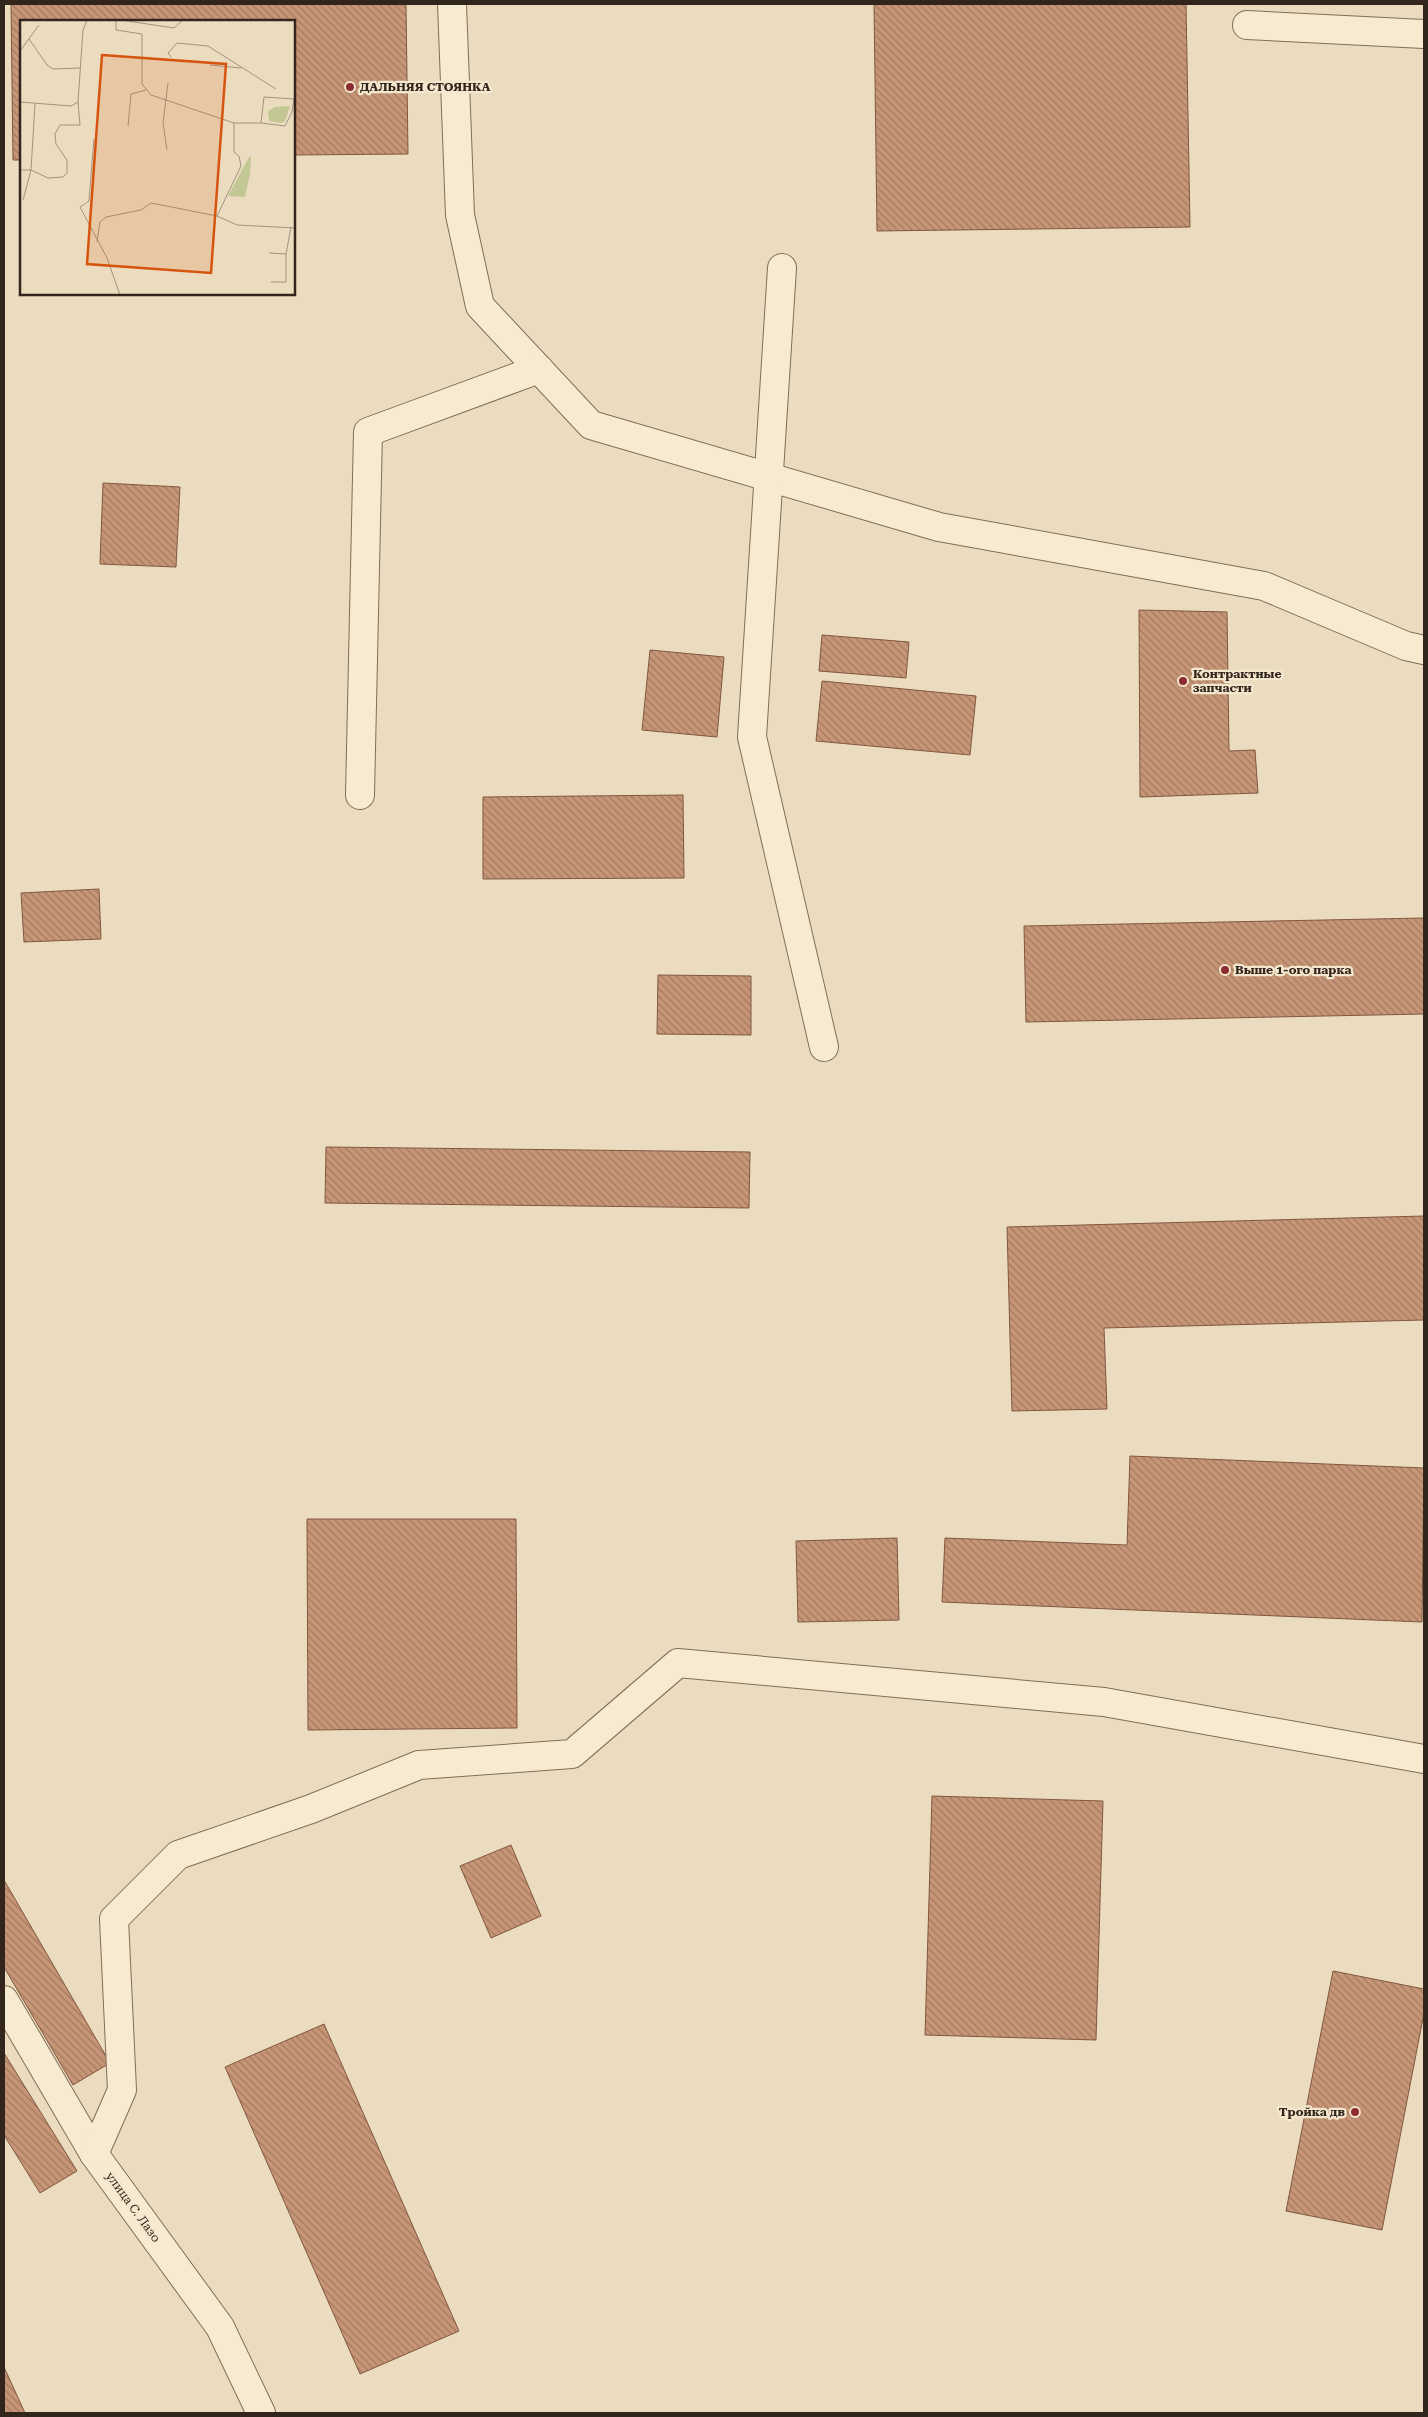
<svg xmlns="http://www.w3.org/2000/svg" width="1428" height="2417" viewBox="0 0 1428 2417" font-family="'Roboto Serif',serif">
  <style>
    .building { fill: url(#building-back-hatch); stroke: #805740 }
    .lines { fill: none; stroke-linecap: round; stroke-linejoin: round }
    .minor-casing { stroke: #826d58; stroke-width: 30 }
    .minor { stroke: #f6ead1; stroke-width: 28 }
    .poi-dot { fill: #8d2c2f; stroke: #f3e7ce; stroke-width: 2 }
    .labels { text-anchor: middle; stroke-width: 4.5; stroke-linejoin: round; paint-order: stroke }
    .poi-label { font-size: 12px; font-weight: bold; fill: #32261c; stroke: #f3e7ce; text-anchor: start }
    .street-label { font-size: 12px; fill: #32261c; stroke: #f3e7ce }
    .inset-road { fill: none; stroke: #a1937e; stroke-width: 1 }
    .view { fill: #d6540e; fill-opacity: 0.15; stroke: #d6540e; stroke-width: 2.5 }
    .inset-edge { fill: none; stroke: #32261c; stroke-width: 2.5 }
  </style>
  <defs>
    <pattern id="building-back-hatch" width="6" height="6" patternUnits="userSpaceOnUse" patternTransform="scale(1.25)"><rect width="6" height="6" fill="#c79676"/><path d="M-1 5l2 2M0 0l6 6M5-1l2 2" fill="none" stroke="#a27a60"/></pattern>
  </defs>
  <rect width="100%" height="100%" fill="#ebdcbf"/>
  <g class="building">
    <polygon points="11,4 406,4 408,154 294,155 294,21 21,21 21,160 13,160"/>
    <polygon points="874,4 1186,4 1190,227 877,231"/>
    <polygon points="103,483 180,487 176,567 100,564"/>
    <polygon points="1139,610 1227,612 1229,751 1255,750 1258,793 1140,797"/>
    <polygon points="822,635 909,642 906,678 819,671"/>
    <polygon points="650,650 724,657 717,737 642,730"/>
    <polygon points="822,681 976,696 970,755 816,741"/>
    <polygon points="683,795 684,878 483,879 483,797"/>
    <polygon points="99,889 101,939 24,942 21,893"/>
    <polygon points="1424,918 1424,1014 1026,1022 1024,926"/>
    <polygon points="658,975 751,976 751,1035 657,1034"/>
    <polygon points="326,1147 750,1152 749,1208 325,1203"/>
    <polygon points="1424,1216 1424,1320 1104,1328 1107,1409 1012,1411 1007,1227"/>
    <polygon points="1130,1456 1424,1468 1422,1622 942,1602 945,1538 1127,1545"/>
    <polygon points="307,1519 516,1519 517,1728 308,1730"/>
    <polygon points="897,1538 899,1620 798,1622 796,1541"/>
    <polygon points="932,1796 1103,1801 1096,2040 925,2035"/>
    <polygon points="511,1845 541,1916 491,1938 460,1866"/>
    <polygon points="4,1880 110,2063 73,2085 4,1967"/>
    <polygon points="1333,1971 1424,1989 1424,2013 1382,2230 1286,2211"/>
    <polygon points="324,2024 459,2331 360,2374 225,2067"/>
    <polygon points="4,2053 77,2171 40,2193 4,2135"/>
    <polygon points="4,2367 25,2413 4,2413"/>
  </g>
  <g class="lines">
    <g class="minor-casing">
      <g id="minor">
        <polyline points="452,4 460,215 480,306 591,425 939,527 1264,586 1406,646 1424,650"/>
        <polyline points="1247,25 1424,34"/>
        <polyline points="782,268 752,737 824,1047"/>
        <polyline points="360,795 368,432 539,369"/>
        <polyline points="4,2000 94,2154 220,2327 261,2413"/>
        <polyline points="94,2154 122,2090 114,1919 178,1855 311,1809 419,1765 572,1754 678,1663 1104,1702 1424,1759"/>
      </g>
    </g>
    <use href="#minor" class="minor"/>
  </g>
  <g class="poi-dot">
    <circle cx="350" cy="87" r="5"/>
    <circle cx="1183" cy="681" r="5"/>
    <circle cx="1225" cy="970" r="5"/>
    <circle cx="1355" cy="2112" r="5"/>
  </g>
  <g class="labels">
    <g class="poi-label">
      <text x="360" y="91">ДАЛЬНЯЯ СТОЯНКА</text>
      <text x="1193" y="678">Контрактные<tspan x="1193" dy="14">запчасти</tspan></text>
      <text x="1235" y="974">Выше 1-ого парка</text>
      <text x="1345" y="2116" text-anchor="end">Тройка дв</text>
    </g>
    <g class="street-label">
      <text transform="translate(133 2207) rotate(54)" y="4">улица С. Лазо</text>
    </g>
  </g>
  <g transform="translate(20 20)">
    <rect width="275" height="275" fill="#ebdcbf"/>
    <path d="M270,86l-5,15 -4,2 -12,-2 -1,-10 7,-4zM229,137h2l-1,17 -5,23 -17,-1z" fill="#c3c794"/>
    <path class="inset-road" d="M96,0v10l26,4v50l9,11 83,28M101,0l53,8 9,-8M9,19l18,26 6,4 28,-1M0,31l19,-26M151,37l-3,-4 9,-10 31,3 68,43M190,45l31,3M0,82l51,4 7,-4M241,103l24,3 7,-14 2,-13M108,106l3,-32 15,-4M74,119l-5,62 -9,6 27,51 13,37M147,130l-4,-27 5,-40M0,150h11l17,8 15,-1 4,-4v-13l-11,-16 -1,-10 5,-9h20l-2,-23 5,-72 4,-10M3,180l8,-30 4,-66M197,196l24,-50 -2,-10 -5,-4v-29h27l3,-26 30,2 1,-2M77,222l3,-20 6,-5 35,-7 10,-7 66,13 20,9 58,3M249,233l17,1M251,262h15v-28l5,-27"/>
    <path class="view" d="M82,35l124,9 -15,209 -124,-9z"/>
    <rect width="275" height="275" class="inset-edge"/>
  </g>
  <rect width="1428" height="2417" fill="none" stroke="#32261c" stroke-width="10"/>
</svg>
